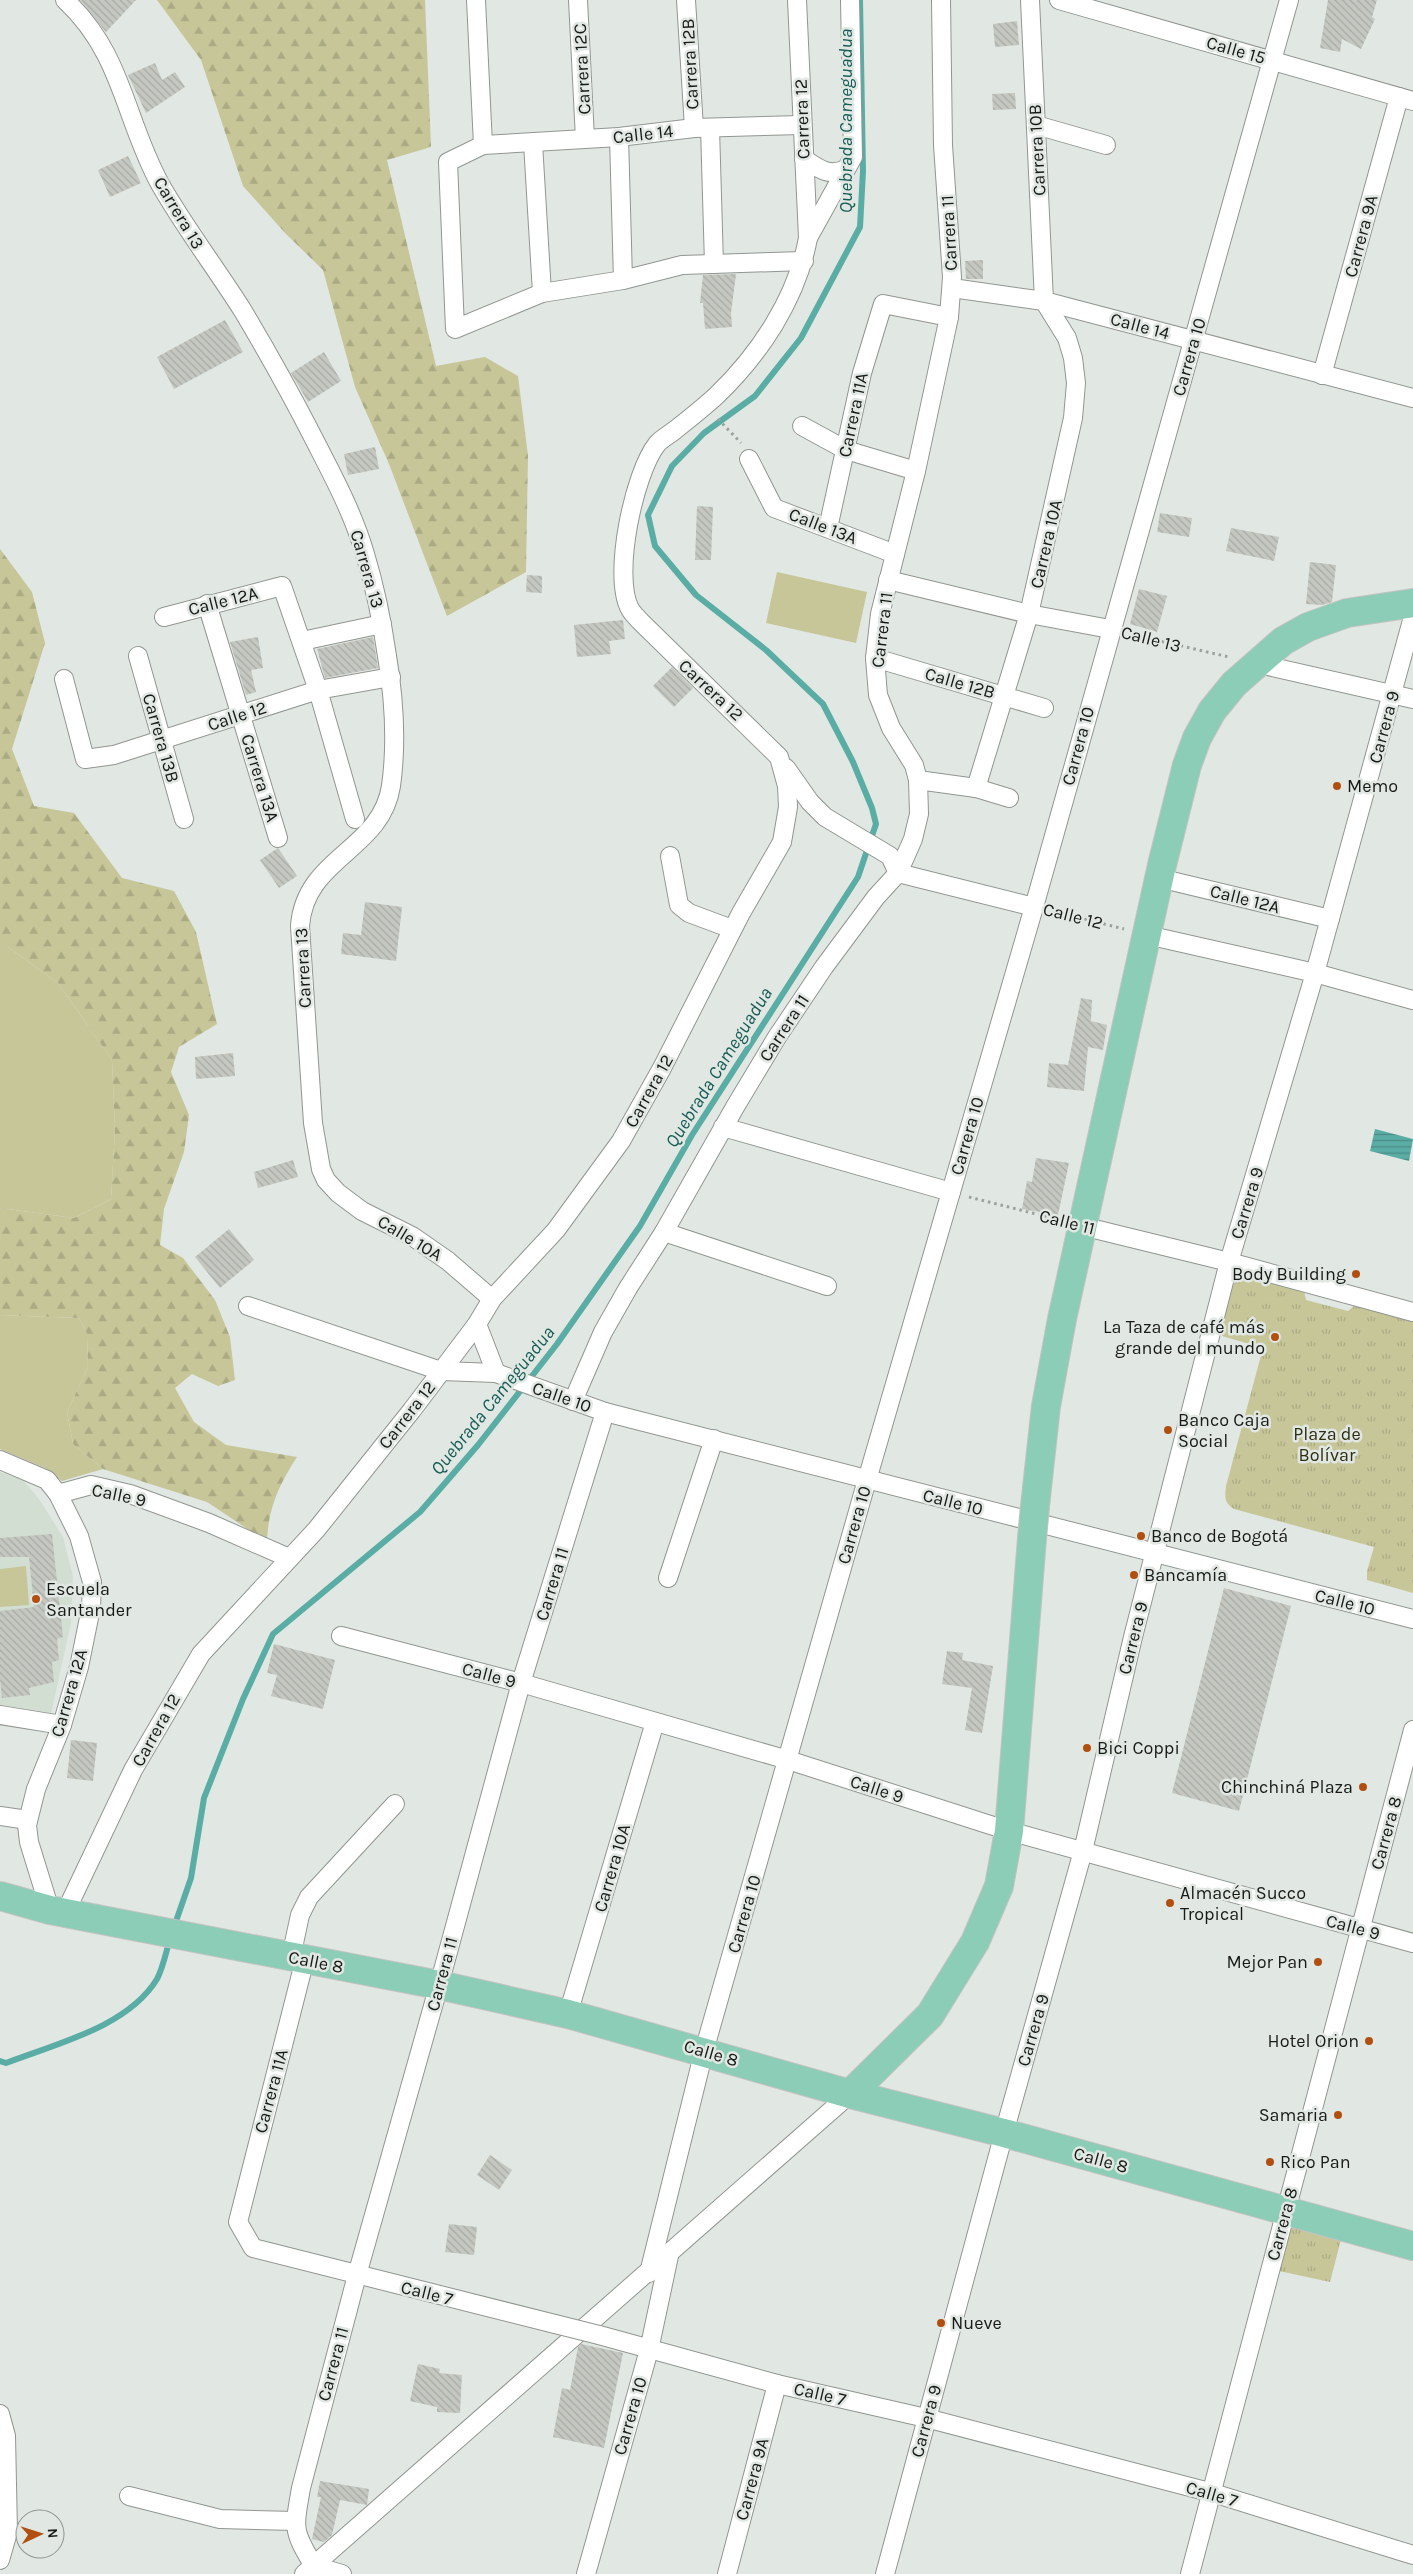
<svg xmlns="http://www.w3.org/2000/svg" width="1413" height="2574" viewBox="0 0 1413 2574" font-family="Karla,sans-serif">
  <style>
    .built { fill: #d3ded3 }
    .green { fill: #c7c699 }
    .forest { fill: url(#forest-firs) }
    .park { fill: url(#park-tufts) }
    .water { fill: url(#water-rules) }
    .lines { fill: none; stroke-linecap: round; stroke-linejoin: round }
    .stream { stroke: #5aada4; stroke-width: 6 }
    .building { fill: url(#building-back-hatch) }
    .street-casing { stroke: #919691; stroke-width: 20 }
    .primary-casing { stroke: #c3c3c3; stroke-width: 30 }
    .path { stroke: #9ba09c; stroke-width: 3; stroke-dasharray: 2.5 4; stroke-linecap: butt }
    .street { stroke: #fff; stroke-width: 18 }
    .primary { stroke: #8bcdb6; stroke-width: 28 }
    .street-bridge-casing { stroke: #919691; stroke-width: 20; stroke-linecap: butt }
    .primary-bridge-casing { stroke: #c3c3c3; stroke-width: 30; stroke-linecap: butt }
    .street-bridge { stroke: #fff; stroke-width: 18 }
    .primary-bridge { stroke: #8bcdb6; stroke-width: 28 }
    .poi-dot { fill: #b14f11; stroke: #e1e7e2; stroke-width: 2 }
    .labels { text-anchor: middle; stroke-width: 5; stroke-linejoin: round; paint-order: stroke }
    .street-label { font-size: 18px; fill: #181a18; stroke: #e1e7e2 }
    .poi-label { font-size: 18px; fill: #181a18; stroke: #e1e7e2; text-anchor: start }
    .park-label { font-size: 18px; fill: #2f2e11; stroke: #e1e7e2 }
    .water-label { font-size: 19px; font-style: italic; fill: #175d57; stroke: #e1e7e2 }
  </style>
  <defs>
    <pattern id="forest-firs" width="22" height="20" patternUnits="userSpaceOnUse" patternTransform="scale(1.25)"><rect width="22" height="20" fill="#c7c699"/><path d="M5 1l3.5 6h-7zM16 11l3.5 6h-7z" fill="#aaaa83"/></pattern>
    <pattern id="park-tufts" width="24" height="20" patternUnits="userSpaceOnUse" patternTransform="scale(1.25)"><rect width="24" height="20" fill="#c7c699"/><path d="M3 7l-1-3M5 7V3M7 7l1-3M15 17l-1-3M17 17v-4M19 17l1-3" fill="none" stroke="#aaaa83"/></pattern>
    <pattern id="water-rules" width="6" height="5" patternUnits="userSpaceOnUse" patternTransform="scale(1.25)"><rect width="6" height="5" fill="#5aada4"/><path d="M0 2.5h6" fill="none" stroke="#498c85"/></pattern>
    <pattern id="building-back-hatch" width="6" height="6" patternUnits="userSpaceOnUse" patternTransform="scale(1.25)"><rect width="6" height="6" fill="#c5c8c1"/><path d="M-1 5l2 2M0 0l6 6M5-1l2 2" fill="none" stroke="#a8aba5"/></pattern>
  </defs>
  <rect width="100%" height="100%" fill="#e1e7e2"/>
  <polygon class="built" points="0,1472 23,1480 39,1499 63,1537 73,1576 71,1623 51,1714 0,1707"/>
  <g class="green">
    <polygon points="777,572 867,592 856,643 766,623"/>
    <polygon points="0,947 8,947 58,983 112,1060 115,1129 111,1199 74,1218 0,1208"/>
    <polygon points="0,1315 79,1318 87,1334 88,1367 67,1412 73,1444 103,1469 62,1481 45,1468 0,1449"/>
    <polygon points="26,1566 29,1605 0,1607 0,1569"/>
  </g>
  <g class="forest">
    <polygon points="157,0 425,0 431,147 387,160 436,366 485,357 518,376 528,456 526,572 447,616 389,464 355,387 323,270 286,234 243,186 201,60"/>
    <path d="M0,549l32,43 13,51 -33,106 22,57 40,7 48,65 52,13 22,41 21,92 -38,23 -8,25 18,43 -5,37 -20,57 -4,36 23,13 32,42 15,37 5,43 -17,6 -26,-12 -17,14 19,34 32,23 71,12c-18,28 -29,51 -30,85l-60,-40 -104,-33 -30,-25 -6,-32 21,-45 -1,-33 -8,-16 -79,-3v-107l74,10 37,-19 4,-70 -3,-69 -54,-77 -50,-36h-8z"/>
  </g>
  <g class="park">
    <path d="M1245,1275l58,12 3,13 42,11 12,-10 53,13v279l-46,-13v-9l7,-24 -140,-38c-10,-6 -9,-12 -8,-23l37,-138 -41,-12c-3,-9 5,-46 13,-54 2,-3 7,-5 10,-7z"/>
    <polygon points="1292,2214 1344,2228 1330,2282 1279,2271"/>
  </g>
  <polygon class="water" points="1375,1129 1413,1139 1409,1161 1370,1151"/>
  <g class="lines">
    <g class="stream">
      <polyline points="174,1927 191,1878 204,1798 243,1699 273,1634 420,1512 478,1445 557,1344 640,1226 692,1135 858,877 876,824 872,808 853,762 823,704 766,650 696,595 655,546 648,515 672,466 704,433 755,396 801,338 860,227 863,171 860,0"/>
      <path d="M0,2061l6,2c49,-19 122,-36 151,-84 6,-11 9,-27 13,-40"/>
    </g>
  </g>
  <g class="building">
    <polygon points="80,0 136,0 106,32"/>
    <polygon points="1328,0 1377,0 1372,17 1375,19 1361,49 1342,39 1340,52 1320,48"/>
    <polygon points="1017,21 1019,45 995,47 993,24"/>
    <polygon points="155,63 162,80 175,72 185,87 146,113 128,75"/>
    <polygon points="1015,93 1016,109 993,110 992,94"/>
    <polygon points="128,156 141,183 110,197 98,170"/>
    <polygon points="983,260 983,279 966,279 965,261"/>
    <polygon points="736,274 731,313 732,327 705,329 703,303 700,303 703,275"/>
    <polygon points="225,320 243,352 174,389 157,357"/>
    <polygon points="324,352 341,381 308,402 291,373"/>
    <polygon points="375,447 379,469 348,475 344,454"/>
    <polygon points="697,506 713,507 711,560 695,560"/>
    <polygon points="1160,513 1192,518 1189,537 1157,532"/>
    <polygon points="1231,528 1279,537 1274,561 1226,551"/>
    <polygon points="1310,562 1336,565 1332,602 1322,605 1306,604"/>
    <polygon points="527,575 542,576 542,593 526,592"/>
    <polygon points="1139,589 1167,596 1157,632 1130,624"/>
    <polygon points="623,620 625,639 609,641 611,654 577,657 574,625"/>
    <polygon points="258,637 263,668 251,670 256,692 246,695 230,642"/>
    <polygon points="373,637 378,668 325,678 317,649"/>
    <polygon points="672,667 693,688 674,707 653,686"/>
    <polygon points="278,848 297,876 279,888 260,860"/>
    <polygon points="365,902 402,907 396,961 341,954 343,933 361,935"/>
    <polygon points="1081,998 1092,1000 1091,1021 1107,1025 1103,1050 1088,1047 1084,1091 1047,1087 1049,1063 1068,1065"/>
    <polygon points="233,1053 235,1076 196,1079 195,1057"/>
    <polygon points="1036,1158 1069,1163 1058,1215 1022,1209 1027,1181 1032,1182"/>
    <polygon points="293,1160 298,1177 258,1188 254,1172"/>
    <polygon points="229,1229 254,1260 220,1288 195,1257"/>
    <polygon points="52,1534 63,1637 57,1639 59,1660 52,1662 54,1682 29,1688 30,1695 2,1698 0,1679 0,1611 34,1607 29,1557 0,1557 0,1538"/>
    <polygon points="1224,1588 1291,1606 1239,1811 1172,1793"/>
    <polygon points="274,1644 335,1660 323,1709 271,1696 277,1675 267,1673"/>
    <polygon points="947,1651 963,1653 962,1660 993,1666 982,1733 965,1730 972,1688 942,1684"/>
    <polygon points="71,1740 97,1743 93,1781 67,1778"/>
    <polygon points="490,2155 512,2170 499,2190 477,2175"/>
    <polygon points="449,2224 477,2227 474,2255 445,2252"/>
    <polygon points="581,2344 623,2353 604,2448 553,2437 562,2388 570,2390 578,2347"/>
    <polygon points="418,2364 440,2369 439,2373 462,2375 460,2413 437,2412 437,2407 410,2401"/>
    <polygon points="320,2481 369,2489 367,2505 340,2500 332,2535 324,2542 312,2539 321,2497 317,2497"/>
  </g>
  <g class="lines">
    <g class="street-casing">
      <g id="street">
        <path d="M65,0c58,54 59,118 95,184 25,44 56,84 83,127 25,42 49,85 71,128 19,37 39,74 51,115 10,33 17,67 22,102 7,42 10,87 4,130 -10,65 -86,71 -91,140l13,197 8,46 5,11 12,13 24,18 50,25 36,25 44,38"/>
        <polyline points="476,0 483,145"/>
        <polyline points="578,0 585,139"/>
        <polyline points="686,0 694,128"/>
        <polyline points="1030,0 1044,301"/>
        <polyline points="1059,0 1413,101"/>
        <polyline points="802,125 694,128 619,137 483,145 448,162 455,329 542,293 623,280 682,265 804,261"/>
        <polyline points="1036,125 1106,145"/>
        <polyline points="710,128 714,264"/>
        <polyline points="619,137 623,280"/>
        <polyline points="533,143 542,293"/>
        <path d="M804,159c15,10 25,18 42,10"/>
        <polyline points="808,238 853,157 850,0"/>
        <polyline points="952,288 1044,301 1413,398"/>
        <polyline points="1322,375 1399,97"/>
        <polyline points="802,426 846,450 916,471"/>
        <polyline points="749,459 774,508 895,554"/>
        <polyline points="828,528 862,373 883,304 949,317"/>
        <polyline points="888,580 1029,614 1110,629"/>
        <polyline points="207,604 278,838"/>
        <polyline points="164,617 282,586 318,690 355,819"/>
        <polyline points="302,641 382,624"/>
        <polyline points="138,656 184,819"/>
        <polyline points="875,658 1044,708"/>
        <polyline points="1255,663 1413,699"/>
        <polyline points="64,679 85,759 114,755 318,690 391,677"/>
        <polyline points="786,768 810,802 825,817 890,856 898,873 1034,907"/>
        <polyline points="918,780 976,788 1009,798"/>
        <polyline points="976,788 1029,614 1073,418 1076,383 1073,358 1067,338 1044,301"/>
        <polyline points="670,856 679,905 689,913 732,929"/>
        <polyline points="1159,878 1330,919"/>
        <polyline points="1147,935 1315,973 1413,1000"/>
        <polyline points="723,1127 951,1192"/>
        <polyline points="1082,1226 1229,1262 1413,1312"/>
        <polyline points="664,1232 827,1286"/>
        <polyline points="248,1306 441,1371 496,1373"/>
        <polyline points="477,1324 496,1373 605,1412 1413,1619"/>
        <polyline points="573,1401 603,1332 628,1288 664,1232 735,1107 777,1037 824,967 876,897 898,873 913,839 919,814 918,780 914,765 891,728 878,695 875,658 880,614 916,471 949,317 952,277 943,145 941,0"/>
        <polyline points="0,1460 47,1480 58,1494 79,1536 92,1582 91,1608 79,1667 62,1725 36,1789 27,1825 29,1842 50,1910"/>
        <polyline points="58,1494 91,1485 130,1494 209,1523 289,1558"/>
        <polyline points="668,1578 714,1439"/>
        <polyline points="341,1636 521,1683 788,1760 1009,1831 1413,1943"/>
        <polyline points="0,1715 62,1725"/>
        <polyline points="0,1816 28,1820"/>
        <path d="M65,1913l68,-143 68,-116 115,-124 96,-120 65,-86 15,-25 64,-69 65,-89 41,-73 79,-155 41,-71 6,-35 -1,-21 -8,-29 -137,-134c-4,-4 -9,-9 -12,-14 -18,-33 4,-136 27,-165 4,-5 12,-9 18,-14 14,-11 28,-22 41,-34 44,-42 81,-98 92,-158l-11,-238"/>
        <polyline points="291,1957 300,1915 309,1897 395,1804"/>
        <polyline points="305,1959 238,2222 253,2248 555,2324"/>
        <polyline points="568,2014 655,1722"/>
        <polyline points="649,2273 704,2051 867,1480 1034,907 1289,0"/>
        <polyline points="599,2335 777,2384 926,2418 1213,2493 1413,2555"/>
        <polyline points="0,2414 6,2436 8,2532 0,2560"/>
        <polyline points="129,2496 220,2519 295,2521"/>
        <polyline points="304,2574 850,2094"/>
        <path d="M342,2574l-28,-8c-22,-36 -20,-37 -13,-78l56,-213 82,-290 82,-302 84,-271"/>
        <polyline points="586,2574 649,2350 669,2256"/>
        <polyline points="727,2574 777,2384"/>
        <polyline points="885,2574 1004,2133 1083,1851 1133,1637 1229,1262 1315,973 1413,617"/>
        <polyline points="1190,2574 1413,1730"/>
      </g>
    </g>
    <g class="primary-casing">
      <g id="primary">
        <polyline points="1035,1506 1046,1406 1062,1319 1162,865 1187,765 1197,738 1212,711 1234,684 1283,641 1308,627 1347,613 1413,603"/>
        <polyline points="0,1896 50,1910 439,1985 568,2014 850,2094 1004,2133 1413,2246"/>
        <polyline points="850,2094 930,2015 975,1942 999,1886 1009,1831 1032,1538"/>
      </g>
    </g>
    <g class="path">
      <polyline points="718,419 741,443"/>
      <polyline points="1130,634 1229,657"/>
      <polyline points="1053,911 1124,929"/>
      <polyline points="969,1197 1060,1220"/>
    </g>
    <use href="#street" class="street"/>
    <use href="#primary" class="primary"/>
    <g class="street-bridge-casing">
      <polyline id="street-bridge" points="555,2324 599,2335"/>
    </g>
    <g class="primary-bridge-casing">
      <polyline id="primary-bridge" points="1032,1538 1035,1506"/>
    </g>
    <use href="#street-bridge" class="street-bridge"/>
    <use href="#primary-bridge" class="primary-bridge"/>
  </g>
  <g class="poi-dot">
    <circle cx="1337" cy="786" r="5"/>
    <circle cx="1356" cy="1274" r="5"/>
    <circle cx="1275" cy="1337" r="5"/>
    <circle cx="1168" cy="1430" r="5"/>
    <circle cx="1141" cy="1536" r="5"/>
    <circle cx="1134" cy="1575" r="5"/>
    <circle cx="36" cy="1599" r="5"/>
    <circle cx="1087" cy="1748" r="5"/>
    <circle cx="1363" cy="1787" r="5"/>
    <circle cx="1170" cy="1903" r="5"/>
    <circle cx="1318" cy="1962" r="5"/>
    <circle cx="1369" cy="2041" r="5"/>
    <circle cx="1338" cy="2115" r="5"/>
    <circle cx="1270" cy="2162" r="5"/>
    <circle cx="941" cy="2323" r="5"/>
  </g>
  <g class="labels">
    <g class="street-label">
      <text transform="translate(1236 50) rotate(16)" y="6">Calle 15</text>
      <text transform="translate(690 64) rotate(-93)" y="6">Carrera 12B</text>
      <text transform="translate(582 69) rotate(-93)" y="6">Carrera 12C</text>
      <text transform="translate(802 119) rotate(-92)" y="6">Carrera 12</text>
      <text transform="translate(643 134) rotate(-6)" y="6">Calle 14</text>
      <text transform="translate(1037 150) rotate(-93)" y="6">Carrera 10B</text>
      <text transform="translate(179 213) rotate(59)" y="6">Carrera 13</text>
      <text transform="translate(949 233) rotate(-93)" y="6">Carrera 11</text>
      <text transform="translate(1361 236) rotate(-75)" y="6">Carrera 9A</text>
      <text transform="translate(1140 326) rotate(15)" y="6">Calle 14</text>
      <text transform="translate(1189 357) rotate(-74)" y="6">Carrera 10</text>
      <text transform="translate(853 415) rotate(-78)" y="6">Carrera 11A</text>
      <text transform="translate(823 526) rotate(21)" y="6">Calle 13A</text>
      <text transform="translate(1046 544) rotate(-77)" y="6">Carrera 10A</text>
      <text transform="translate(367 569) rotate(74)" y="6">Carrera 13</text>
      <text transform="translate(223 601) rotate(-14)" y="6">Calle 12A</text>
      <text transform="translate(882 630) rotate(-83)" y="6">Carrera 11</text>
      <text transform="translate(1151 639) rotate(14)" y="6">Calle 13</text>
      <text transform="translate(960 683) rotate(16)" y="6">Calle 12B</text>
      <text transform="translate(711 690) rotate(43)" y="6">Carrera 12</text>
      <text transform="translate(237 716) rotate(-18)" y="6">Calle 12</text>
      <text transform="translate(1384 727) rotate(-75)" y="6">Carrera 9</text>
      <text transform="translate(161 738) rotate(74)" y="6">Carrera 13B</text>
      <text transform="translate(1078 746) rotate(-75)" y="6">Carrera 10</text>
      <text transform="translate(260 778) rotate(73)" y="6">Carrera 13A</text>
      <text transform="translate(1245 899) rotate(14)" y="6">Calle 12A</text>
      <text transform="translate(1073 916) rotate(14)" y="6">Calle 12</text>
      <text transform="translate(303 968) rotate(-93)" y="6">Carrera 13</text>
      <text transform="translate(784 1028) rotate(-57)" y="6">Carrera 11</text>
      <text transform="translate(649 1091) rotate(-61)" y="6">Carrera 12</text>
      <text transform="translate(967 1136) rotate(-74)" y="6">Carrera 10</text>
      <text transform="translate(1247 1203) rotate(-73)" y="6">Carrera 9</text>
      <text transform="translate(1067 1222) rotate(14)" y="6">Calle 11</text>
      <text transform="translate(410 1238) rotate(31)" y="6">Calle 10A</text>
      <text transform="translate(562 1397) rotate(19)" y="6">Calle 10</text>
      <text transform="translate(407 1415) rotate(-52)" y="6">Carrera 12</text>
      <text transform="translate(119 1495) rotate(12)" y="6">Calle 9</text>
      <text transform="translate(953 1502) rotate(14)" y="6">Calle 10</text>
      <text transform="translate(854 1525) rotate(-74)" y="6">Carrera 10</text>
      <text transform="translate(552 1584) rotate(-73)" y="6">Carrera 11</text>
      <text transform="translate(1345 1602) rotate(14)" y="6">Calle 10</text>
      <text transform="translate(1133 1638) rotate(-76)" y="6">Carrera 9</text>
      <text transform="translate(489 1675) rotate(15)" y="6">Calle 9</text>
      <text transform="translate(69 1693) rotate(-74)" y="6">Carrera 12A</text>
      <text transform="translate(156 1730) rotate(-61)" y="6">Carrera 12</text>
      <text transform="translate(877 1789) rotate(18)" y="6">Calle 9</text>
      <text transform="translate(1386 1833) rotate(-75)" y="6">Carrera 8</text>
      <text transform="translate(612 1868) rotate(-74)" y="6">Carrera 10A</text>
      <text transform="translate(744 1914) rotate(-74)" y="6">Carrera 10</text>
      <text transform="translate(1353 1927) rotate(15)" y="6">Calle 9</text>
      <text transform="translate(316 1962) rotate(11)" y="6">Calle 8</text>
      <text transform="translate(442 1974) rotate(-75)" y="6">Carrera 11</text>
      <text transform="translate(1033 2030) rotate(-74)" y="6">Carrera 9</text>
      <text transform="translate(711 2053) rotate(16)" y="6">Calle 8</text>
      <text transform="translate(271 2091) rotate(-75)" y="6">Carrera 11A</text>
      <text transform="translate(1101 2160) rotate(15)" y="6">Calle 8</text>
      <text transform="translate(1282 2224) rotate(-75)" y="6">Carrera 8</text>
      <text transform="translate(427 2293) rotate(14)" y="6">Calle 7</text>
      <text transform="translate(333 2364) rotate(-75)" y="6">Carrera 11</text>
      <text transform="translate(820 2394) rotate(13)" y="6">Calle 7</text>
      <text transform="translate(630 2416) rotate(-74)" y="6">Carrera 10</text>
      <text transform="translate(926 2421) rotate(-75)" y="6">Carrera 9</text>
      <text transform="translate(752 2479) rotate(-75)" y="6">Carrera 9A</text>
      <text transform="translate(1212 2494) rotate(16)" y="6">Calle 7</text>
    </g>
    <g class="poi-label">
      <text x="1347" y="792">Memo</text>
      <text x="1346" y="1280" text-anchor="end">Body Building</text>
      <text x="1265" y="1333" text-anchor="end">La Taza de café más<tspan x="1265" dy="21">grande del mundo</tspan></text>
      <text x="1178" y="1426">Banco Caja<tspan x="1178" dy="21">Social</tspan></text>
      <text x="1151" y="1542">Banco de Bogotá</text>
      <text x="1144" y="1581">Bancamía</text>
      <text x="46" y="1595">Escuela<tspan x="46" dy="21">Santander</tspan></text>
      <text x="1097" y="1754">Bici Coppi</text>
      <text x="1353" y="1793" text-anchor="end">Chinchiná Plaza</text>
      <text x="1180" y="1899">Almacén Succo<tspan x="1180" dy="21">Tropical</tspan></text>
      <text x="1308" y="1968" text-anchor="end">Mejor Pan</text>
      <text x="1359" y="2047" text-anchor="end">Hotel Orion</text>
      <text x="1328" y="2121" text-anchor="end">Samaria</text>
      <text x="1280" y="2168">Rico Pan</text>
      <text x="951" y="2329">Nueve</text>
    </g>
    <g class="park-label">
      <text x="1327" y="1440">Plaza de<tspan x="1327" dy="21">Bolívar</tspan></text>
    </g>
    <g class="water-label">
      <text transform="translate(845 121) rotate(-90)" y="7">Quebrada Cameguadua</text>
      <text transform="translate(718 1067) rotate(-58)" y="7">Quebrada Cameguadua</text>
      <text transform="translate(492 1400) rotate(-51)" y="7">Quebrada Cameguadua</text>
    </g>
  </g>
  <g transform="translate(40 2534) rotate(86)"><circle r="24" fill="#e1e7e2" stroke="#919591"/>
  <path d="M0-4L9 19L0 12L-9 19Z" fill="#b14f11"/>
  <text y="-8" font-size="14" font-weight="bold" text-anchor="middle" fill="#181a18">N</text>
  </g>
</svg>
